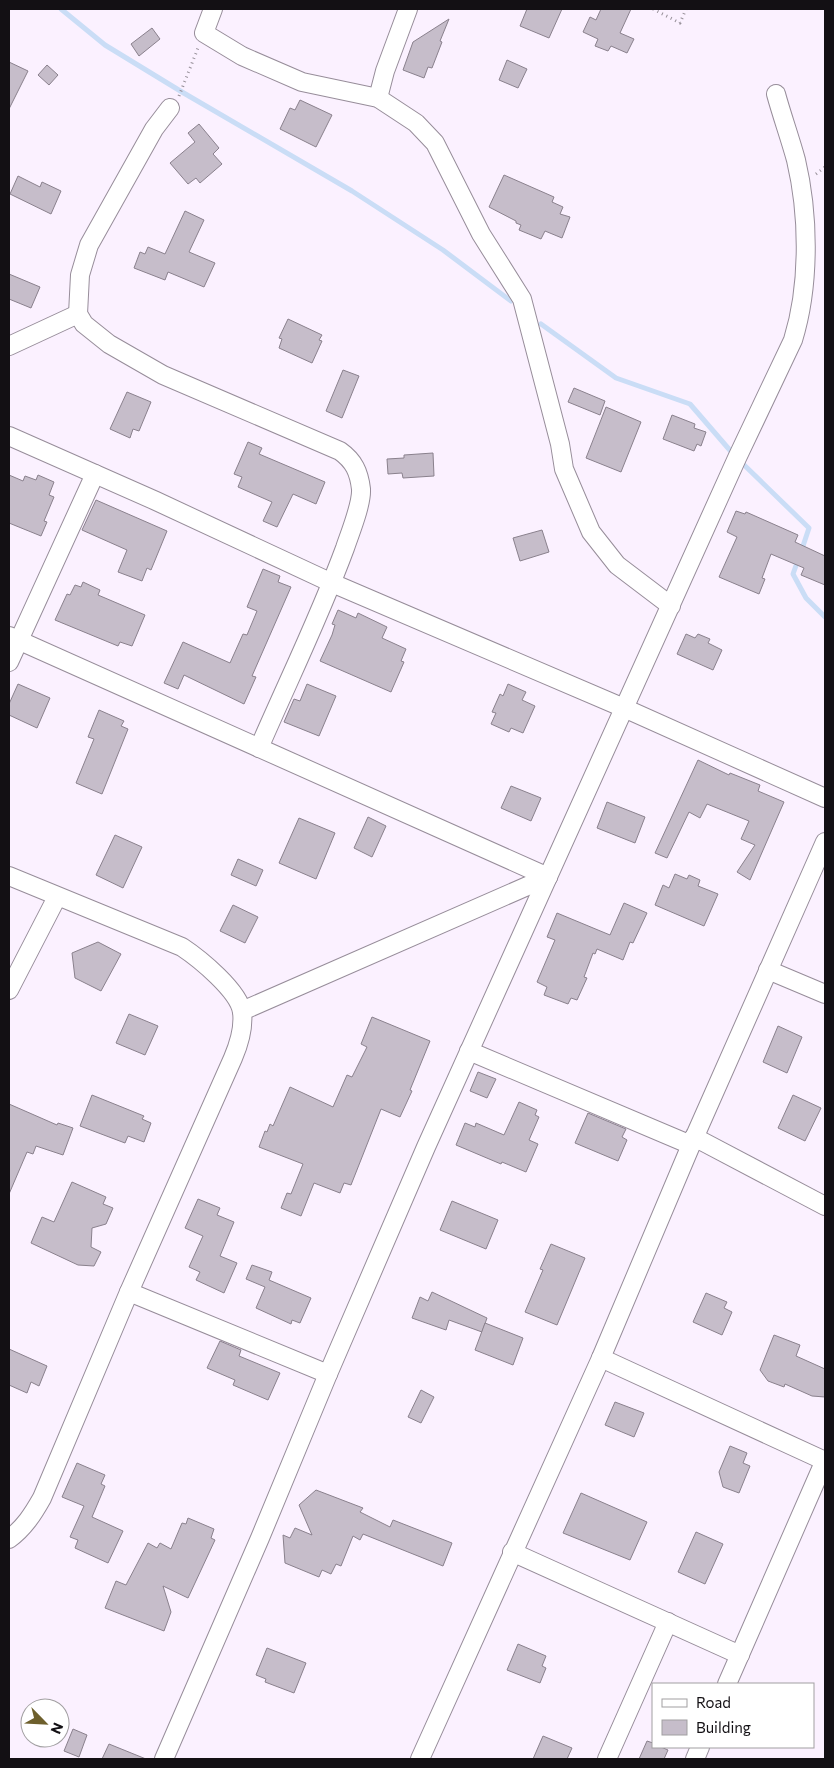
<svg xmlns="http://www.w3.org/2000/svg" width="834" height="1768" viewBox="0 0 834 1768" font-family="Commissioner,sans-serif">
  <style>
    .lines { fill: none; stroke-linecap: round; stroke-linejoin: round }
    .stream { stroke: #caddf6; stroke-width: 5 }
    .building { fill: #c6bdca; stroke: #8a818d }
    .minor-casing { stroke: #978d9a; stroke-width: 20 }
    .path { stroke: #979099; stroke-width: 3; stroke-dasharray: 1 4; stroke-linecap: butt }
    .minor { stroke: #fff; stroke-width: 18 }
  </style>
  <rect width="100%" height="100%" fill="#fbf1ff"/>
  <g class="lines">
    <g class="stream">
      <polyline points="61,9 105,45 182,92 352,191 443,250 511,301"/>
      <polyline points="541,324 616,378 690,404 734,455"/>
      <polyline points="740,461 809,528 801,552"/>
      <polyline points="798,560 793,574 806,598 825,617"/>
    </g>
  </g>
  <g class="building">
    <polygon points="527,9 562,9 549,38 520,26"/>
    <polygon points="601,9 631,9 620,33 634,39 627,53 611,46 608,51 595,46 598,39 583,32 590,17 596,20"/>
    <polygon points="449,19 440,41 442,42 432,68 428,67 424,78 403,70 413,42"/>
    <polygon points="152,28 160,39 139,56 131,44"/>
    <polygon points="507,60 527,69 518,88 499,80"/>
    <polygon points="9,62 28,71 9,109"/>
    <polygon points="47,65 58,75 49,85 38,75"/>
    <polygon points="300,100 332,115 316,147 280,129 290,108 295,110"/>
    <polygon points="199,124 219,148 213,154 222,164 200,183 196,178 188,184 170,163 195,142 188,133"/>
    <polygon points="504,175 554,197 552,202 563,207 560,214 570,217 562,238 545,231 541,239 519,230 521,225 516,223 516,221 489,207"/>
    <polygon points="18,176 40,187 42,182 61,191 51,214 10,194"/>
    <polygon points="185,211 204,220 189,252 215,263 204,287 168,272 165,280 134,268 140,252 145,254 148,247 165,254"/>
    <polygon points="9,274 40,287 31,308 9,299"/>
    <polygon points="288,319 322,335 319,340 322,341 312,363 279,348 282,339 279,338"/>
    <polygon points="343,370 359,376 342,418 326,411"/>
    <polygon points="574,388 605,401 600,415 568,402"/>
    <polygon points="127,392 151,402 139,431 133,429 130,438 110,429"/>
    <polygon points="606,407 641,422 621,472 586,458"/>
    <polygon points="672,415 695,424 694,428 706,432 701,446 697,444 694,451 663,439"/>
    <polygon points="248,442 262,448 259,454 325,482 316,504 293,494 277,527 263,521 272,502 238,487 242,477 234,474"/>
    <polygon points="433,453 434,476 403,478 402,473 388,474 387,459 404,458 404,455"/>
    <polygon points="9,475 23,481 25,476 36,480 38,475 54,482 49,495 54,497 44,521 47,522 41,536 9,523"/>
    <polygon points="96,500 167,531 151,570 147,568 142,581 118,572 127,550 82,530"/>
    <polygon points="736,511 745,514 746,512 798,535 795,542 825,556 825,585 801,575 804,568 771,554 762,578 765,579 759,594 719,577 737,537 727,532"/>
    <polygon points="542,530 549,552 520,561 513,538"/>
    <polygon points="263,569 280,576 278,582 291,587 252,676 256,677 244,704 184,675 178,689 164,683 183,642 230,663 243,634 247,635 257,611 247,607"/>
    <polygon points="83,582 100,590 98,595 145,615 132,646 120,642 118,646 55,620 67,594 70,595 75,585 81,587"/>
    <polygon points="338,610 356,618 358,613 387,627 382,638 406,649 401,661 404,662 391,692 320,661 332,635 335,625 332,624"/>
    <polygon points="686,634 695,638 698,634 710,639 708,643 722,650 713,670 677,654"/>
    <polygon points="18,684 50,698 37,728 9,715 9,704"/>
    <polygon points="307,684 336,696 319,736 284,722 294,699 300,701"/>
    <polygon points="508,684 526,692 522,700 535,706 523,733 511,728 509,732 491,724 496,713 492,712 500,694 503,696"/>
    <polygon points="99,710 124,721 121,726 128,729 102,794 76,783 94,739 88,737"/>
    <polygon points="698,760 729,775 730,773 760,785 758,791 784,802 750,880 737,872 755,845 741,839 749,821 707,804 700,818 689,812 667,858 655,853"/>
    <polygon points="511,786 541,798 531,821 501,808"/>
    <polygon points="607,802 645,817 635,843 597,828"/>
    <polygon points="368,817 386,826 372,857 354,848"/>
    <polygon points="299,818 335,833 316,879 279,863"/>
    <polygon points="115,835 142,847 123,888 96,875"/>
    <polygon points="238,859 263,870 256,886 231,875"/>
    <polygon points="675,874 687,879 689,875 700,880 698,886 718,894 704,926 655,905 663,885 669,888"/>
    <polygon points="624,903 647,913 633,943 630,942 623,960 597,949 595,954 593,953 584,977 587,978 577,1000 571,998 568,1004 544,995 547,987 537,982 555,940 547,937 557,913 610,935"/>
    <polygon points="233,905 258,917 245,943 220,931"/>
    <polygon points="98,942 121,954 101,991 75,978 72,953"/>
    <polygon points="129,1014 158,1026 145,1055 116,1043"/>
    <polygon points="372,1017 430,1041 410,1090 412,1091 400,1117 381,1109 351,1185 344,1183 340,1193 314,1183 301,1216 281,1208 287,1193 291,1194 303,1164 259,1147 265,1131 267,1132 270,1124 273,1126 290,1087 333,1107 347,1075 352,1077 367,1047 361,1044"/>
    <polygon points="778,1026 802,1037 787,1073 763,1062"/>
    <polygon points="478,1072 496,1079 487,1098 470,1091"/>
    <polygon points="92,1095 144,1116 142,1119 151,1123 144,1142 128,1136 125,1143 80,1126"/>
    <polygon points="793,1095 821,1108 805,1141 778,1128"/>
    <polygon points="519,1102 537,1110 535,1115 539,1117 529,1140 538,1144 526,1172 502,1162 501,1164 456,1145 465,1123 475,1127 476,1123 504,1135"/>
    <polygon points="9,1104 57,1125 58,1123 73,1128 63,1155 36,1146 33,1154 27,1152 9,1194"/>
    <polygon points="588,1113 626,1129 622,1137 627,1140 618,1161 575,1143"/>
    <polygon points="72,1182 106,1197 103,1204 113,1208 106,1224 92,1228 91,1247 101,1252 94,1266 78,1265 31,1243 42,1217 54,1222"/>
    <polygon points="198,1199 220,1208 217,1215 234,1222 220,1256 237,1263 224,1293 196,1280 200,1272 189,1267 203,1236 185,1228"/>
    <polygon points="452,1201 498,1220 486,1249 440,1230"/>
    <polygon points="551,1244 585,1258 557,1325 525,1312 543,1270 540,1269"/>
    <polygon points="252,1265 272,1272 269,1280 311,1298 300,1323 292,1320 291,1324 256,1308 265,1287 246,1279"/>
    <polygon points="432,1292 487,1318 482,1332 449,1320 446,1330 412,1318 420,1297 428,1301"/>
    <polygon points="706,1293 727,1302 724,1308 732,1312 722,1335 693,1322"/>
    <polygon points="485,1323 523,1338 513,1365 475,1350"/>
    <polygon points="774,1335 800,1345 796,1356 825,1369 825,1397 812,1396 785,1384 784,1387 768,1381 760,1370"/>
    <polygon points="220,1341 241,1350 239,1356 280,1373 268,1400 233,1385 235,1380 207,1368"/>
    <polygon points="9,1349 47,1366 39,1386 31,1382 27,1393 9,1385"/>
    <polygon points="421,1390 434,1397 421,1423 408,1417"/>
    <polygon points="615,1402 644,1413 634,1437 605,1425"/>
    <polygon points="730,1446 747,1453 743,1463 750,1466 739,1493 723,1487 719,1472"/>
    <polygon points="77,1463 105,1475 101,1484 105,1486 92,1517 123,1531 108,1563 75,1548 78,1540 70,1537 84,1506 62,1497"/>
    <polygon points="316,1490 363,1508 360,1512 390,1527 393,1520 452,1543 443,1566 363,1534 360,1540 353,1536 341,1566 336,1564 331,1574 322,1570 319,1577 285,1563 283,1535 290,1538 295,1528 312,1535 299,1505"/>
    <polygon points="581,1493 647,1522 630,1560 563,1533"/>
    <polygon points="188,1518 214,1529 211,1538 215,1540 188,1598 163,1586 171,1612 164,1631 105,1608 116,1581 126,1585 148,1543 157,1548 160,1543 171,1549 182,1523 186,1524"/>
    <polygon points="696,1532 723,1544 705,1584 678,1572"/>
    <polygon points="518,1644 546,1656 542,1666 546,1668 540,1683 507,1670"/>
    <polygon points="267,1648 306,1663 294,1693 265,1682 266,1679 256,1675"/>
    <polygon points="73,1729 87,1735 79,1757 64,1751"/>
    <polygon points="543,1736 572,1748 567,1759 533,1759"/>
    <polygon points="647,1741 653,1743 653,1747 661,1747 668,1750 664,1759 639,1759"/>
    <polygon points="109,1744 146,1759 102,1759"/>
  </g>
  <g class="lines">
    <g class="minor-casing">
      <g id="minor">
        <polyline points="213,9 204,33 242,56 302,82 378,98 416,123 435,143 481,234 522,299 560,444 564,469 591,532 617,565 671,606"/>
        <polyline points="378,98 385,71 408,9"/>
        <path d="M170,108l-16,21 -65,116 -9,30 -2,39 6,10 25,20 54,31 177,76c14,10 19,21 21,38 1,15 -11,44 -16,59 -25,68 -57,133 -86,200"/>
        <polyline points="9,346 78,314"/>
        <polyline points="9,436 156,501 332,583 624,708 825,798"/>
        <polyline points="9,636 548,877"/>
        <polyline points="9,662 95,474"/>
        <path d="M9,876l173,71c18,12 57,44 60,65 2,16 -3,32 -9,46l-104,234 -87,206c-9,16 -18,30 -33,41"/>
        <polyline points="768,970 825,994"/>
        <polyline points="9,990 57,897"/>
        <polyline points="242,1011 548,877"/>
        <polyline points="469,1051 691,1145"/>
        <polyline points="694,1137 825,1206"/>
        <polyline points="129,1292 328,1374"/>
        <polyline points="601,1358 825,1461"/>
        <polyline points="512,1552 740,1655"/>
        <polyline points="727,1684 825,1460"/>
        <path d="M164,1759l96,-221 68,-164 98,-227 311,-689 56,-118c17,-55 16,-125 3,-180 -6,-22 -14,-44 -20,-66"/>
        <polyline points="420,1759 601,1358 691,1145 825,842"/>
        <polyline points="607,1759 668,1622"/>
        <polyline points="695,1759 700,1747"/>
      </g>
    </g>
    <g class="path">
      <polyline points="653,9 680,23 686,9"/>
      <polyline points="179,96 198,48"/>
      <polyline points="816,174 825,167"/>
    </g>
    <use href="#minor" class="minor"/>
  </g>
  <rect width="834" height="1768" fill="none" stroke="#131014" stroke-width="20"/>
  <rect x="652" y="1683" width="162" height="65" fill="#ffffff" stroke="#a19fa1"/>
  <rect x="662" y="1699" width="25" height="8" fill="#ffffff" stroke="#a19fa1"/>
  <text x="696" y="1708" font-size="15" fill="#131014">Road</text>
  <rect x="662" y="1720" width="25" height="15" fill="#c6bdca" stroke="#a19fa1"/>
  <text x="696" y="1733" font-size="15" fill="#131014">Building</text>
  <g transform="translate(45 1723) rotate(114)"><circle r="24" fill="#ffffff" stroke="#a19fa1"/>
  <path d="M0-4L9 19L0 12L-9 19Z" fill="#6d5f2c"/>
  <text y="-8" font-size="14" font-weight="bold" text-anchor="middle" fill="#131014">N</text>
  </g>
</svg>
